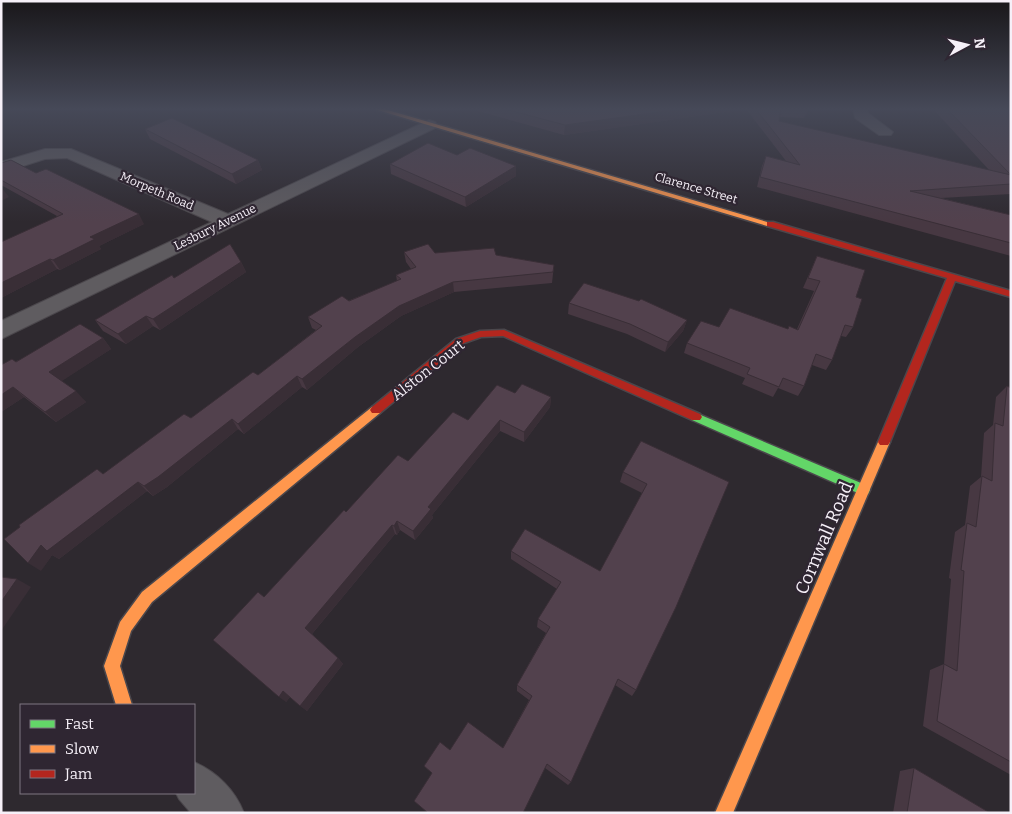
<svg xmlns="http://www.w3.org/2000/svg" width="1012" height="814" viewBox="0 0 1012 814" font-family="Bitter,serif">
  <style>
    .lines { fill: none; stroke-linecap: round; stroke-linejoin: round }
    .street-casing { stroke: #4b474c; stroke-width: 2 }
    .fast-casing { stroke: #4b474c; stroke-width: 3 }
    .slow-casing { stroke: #4b474c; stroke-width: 3 }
    .jam-casing { stroke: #4b474c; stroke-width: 3 }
    .street { fill: #5f5c60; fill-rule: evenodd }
    .fast { fill: #63d668; fill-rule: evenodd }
    .slow { fill: #ff974d; fill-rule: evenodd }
    .jam { fill: #b3261e; fill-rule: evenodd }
    .wall { fill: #473842 }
    .shaded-wall { fill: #392e36 }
    .building { fill: #52414d; stroke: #392e36 }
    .labels { text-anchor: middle; stroke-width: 4.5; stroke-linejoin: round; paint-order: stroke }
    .far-street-label { font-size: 12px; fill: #f6f0f8; stroke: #2f2632 }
    .street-label { font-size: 15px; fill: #f6f0f8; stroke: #2f2632 }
    .near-street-label { font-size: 18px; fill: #f6f0f8; stroke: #2f2632 }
  </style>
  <rect width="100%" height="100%" fill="#2e292f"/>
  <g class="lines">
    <g class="street-casing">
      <g id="street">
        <polygon points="853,108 867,108 868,113 893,132 891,135 879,135 855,118"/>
        <polygon points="429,120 435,122 437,125 435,128 1,339 1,321 212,222 67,158 45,159 1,173 1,162 45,149 71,149 228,214"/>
        <path d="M194,762c23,10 41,28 50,51h-53l-12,-14 -3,-6h18z"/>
      </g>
    </g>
    <g class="fast-casing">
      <polygon id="fast" points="696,413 868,486 870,490 868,494 864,495 860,494 692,420 690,417 692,414"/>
    </g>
    <g class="slow-casing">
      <g id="slow">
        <polygon points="371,108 381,108 774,224 767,226"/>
        <polygon points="376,406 380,407 382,410 380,413 152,602 131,631 120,666 132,705 116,705 104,666 120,622 142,592 372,407"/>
        <polygon points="884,437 888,439 890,442 733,813 715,813 878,442 880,439"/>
      </g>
    </g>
    <g class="jam-casing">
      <g id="jam">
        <polygon points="767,222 773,222 1011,291 1011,297 955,281 890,442 888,445 880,445 878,442 947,278 767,226"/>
        <polygon points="504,330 700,414 702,417 700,420 692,420 503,336 481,337 464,343 380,413 372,413 370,410 372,407 456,339 480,331"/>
      </g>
    </g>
    <use href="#street" class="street"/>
    <use href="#fast" class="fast"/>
    <use href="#slow" class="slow"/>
    <use href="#jam" class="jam"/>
  </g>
  <g class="wall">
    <polygon points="467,108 810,108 804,118 779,117 779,121 990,171 934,110 935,108 976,108 982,109 982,108 1011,108 1011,194 941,198 1011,215 1011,256 757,187 762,166 766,156 786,161 746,109 564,135"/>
    <polygon points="145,129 258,160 262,170 236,184 150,139"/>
    <polygon points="457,155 516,166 516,176 466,207 391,174 390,164"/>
    <polygon points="1,163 36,173 144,224 99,246 101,249 60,270 57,269 1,298 57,216 1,185"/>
    <polygon points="404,252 496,255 554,265 552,283 454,292 401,316 358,347 307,390 302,387 244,434 238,429 167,487 153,496 147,491 59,559 52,555 41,571 103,474 258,375 316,330 312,328 308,317 397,281 396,275 411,269 406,262"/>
    <polygon points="817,256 856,297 853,327 846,337 841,336 832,360 826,370 812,365 804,386 798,396 778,388 773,397 742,384 745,378 684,353 687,343 719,327 797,329 814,291 803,288"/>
    <polygon points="241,262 246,272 160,330 153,326 126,344 103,331 95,320 174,278"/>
    <polygon points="569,303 687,320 683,331 665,352 627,334 568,314"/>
    <polygon points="103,338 111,349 61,381 86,402 56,422 24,397 1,412 1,365"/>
    <polygon points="1011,366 1011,775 923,726 930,670 944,664 951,579 949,578 955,532 965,525 970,486 981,477 984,433 993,425 996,397 1007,386 1010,387"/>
    <polygon points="515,393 551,397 550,407 524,442 500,431 432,515 433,518 415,540 400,530 397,535 395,534 312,634 338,658 343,664 307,711 290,697 286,702 264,597 346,512 408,461 468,420"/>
    <polygon points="623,472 729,482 636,690 632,696 615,685 571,782 568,785 545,768 432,773 424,766 450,750 503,748 529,700 517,691 517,685 546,633 537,627 538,619 557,589 511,559 511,551 600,571 642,493 620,482"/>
    <polygon points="914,768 990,813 893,813 900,771"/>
  </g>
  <g class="shaded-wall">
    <polygon points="688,108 746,108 746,109 564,135 565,125"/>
    <polygon points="808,108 810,108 804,118"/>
    <polygon points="258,160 262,170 236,184 232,174"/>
    <polygon points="516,166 516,176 466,207 465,197"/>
    <polygon points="1,187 9,197 1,201"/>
    <polygon points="139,214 144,224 99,246 101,249 60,270 53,260 90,237"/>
    <polygon points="50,259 57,269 1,298 1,283"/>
    <polygon points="241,262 246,272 160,330 153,319"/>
    <polygon points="453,282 454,292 401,316 358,347 307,390 302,379 355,337 399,306"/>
    <polygon points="146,316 153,326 126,344 118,334"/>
    <polygon points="687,320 683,331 665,352 668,342"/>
    <polygon points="103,338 111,349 59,383 49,372"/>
    <polygon points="297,376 302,387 244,434 238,424"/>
    <polygon points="13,387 24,397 1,412 1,395"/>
    <polygon points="76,391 86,402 56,422 45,412"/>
    <polygon points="551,397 550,407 524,442 524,432"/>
    <polygon points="232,419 238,429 167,487 153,496 144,486"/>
    <polygon points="500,420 500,431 432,515 433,518 415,540 413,531 428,507"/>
    <polygon points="138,482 147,491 59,559 52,555 41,571 28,563 41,545"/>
    <polygon points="397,521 400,530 397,535 394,526"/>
    <polygon points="392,525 395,534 311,635 305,628"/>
    <polygon points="17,579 31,587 1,631 1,602"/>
    <polygon points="338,658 343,664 307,711 300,706"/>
    <polygon points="283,691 290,697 286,702 279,697"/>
  </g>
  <g class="building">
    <polygon points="501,108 688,108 565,125"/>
    <polygon points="755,108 781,108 779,121 1011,175 1011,184 910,191 1011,215 1011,243 760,177 766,156 800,165"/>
    <polygon points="946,108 976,108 984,110 985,108 1011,108 1011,175"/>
    <polygon points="172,118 258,160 232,174 145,129"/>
    <polygon points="428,143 457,155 470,148 516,166 465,197 390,164"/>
    <polygon points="11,160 36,173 46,169 139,214 90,237 95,239 53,260 50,259 1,283 1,242 63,214 1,180 1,163"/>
    <polygon points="230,244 241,262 153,319 146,316 118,334 95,320 172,275 174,278"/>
    <polygon points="428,244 435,253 494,248 496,255 554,265 553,272 453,282 399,306 355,337 302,379 297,376 238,424 232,419 158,477 144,486 138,482 47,551 41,545 28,563 4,539 20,527 19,525 97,469 103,474 184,414 191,418 253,372 258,375 322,326 308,317 342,296 349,301 401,279 396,275 416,267 404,252"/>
    <polygon points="817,256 865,270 856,297 862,299 853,327 845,325 832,360 816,354 804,386 783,378 779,387 747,374 750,368 687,343 701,321 719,327 730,308 788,329 789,326 798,330 820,281 808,278"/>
    <polygon points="584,283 639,301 641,299 687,320 668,342 630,324 569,303"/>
    <polygon points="80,324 103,338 49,372 76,391 45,412 13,387 1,395 1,365 12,359 16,362"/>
    <polygon points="522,384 551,397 524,432 500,420 428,507 431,509 413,531 397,521 394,526 392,525 305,628 338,658 300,706 283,691 279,697 213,640 258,592 264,597 344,510 346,512 398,455 408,461 453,412 468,420 497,385 515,393"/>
    <polygon points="1007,386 1011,388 1011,762 937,721 944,664 957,671 964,571 961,570 967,523 976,527 982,476 992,481 995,423 1003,426"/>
    <polygon points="641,441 729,482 676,607 636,690 618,679 571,782 547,764 523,813 428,813 414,801 432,773 424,766 440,742 450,750 468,722 503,748 532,696 517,685 550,627 538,619 561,582 511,551 525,529 600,571 647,484 623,472"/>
    <polygon points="1,577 17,579 1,602"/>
    <polygon points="914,768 990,813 907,813"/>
  </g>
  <linearGradient id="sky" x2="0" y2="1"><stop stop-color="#19171a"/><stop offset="0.49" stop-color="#464958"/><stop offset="1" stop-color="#464958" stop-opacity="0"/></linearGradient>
  <rect width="1012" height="222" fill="url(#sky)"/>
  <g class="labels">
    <g class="far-street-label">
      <text transform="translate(696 188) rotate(16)" y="4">Clarence Street</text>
      <text transform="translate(157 191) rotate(23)" y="4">Morpeth Road</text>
      <text transform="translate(215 227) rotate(-26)" y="4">Lesbury Avenue</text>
    </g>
    <g class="street-label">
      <text transform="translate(428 370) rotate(-38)" y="5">Alston Court</text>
    </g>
    <g class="near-street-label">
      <text transform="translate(824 538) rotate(-67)" y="6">Cornwall Road</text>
    </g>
  </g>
  <rect width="1012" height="814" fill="none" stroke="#f6f0f8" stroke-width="5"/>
  <rect x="20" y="704" width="175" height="90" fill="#2f2632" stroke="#7f7781"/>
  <rect x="30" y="720" width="25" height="8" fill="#63d668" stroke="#7f7781"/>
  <text x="65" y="729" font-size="15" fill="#f6f0f8">Fast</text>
  <rect x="30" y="745" width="25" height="8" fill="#ff974d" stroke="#7f7781"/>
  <text x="65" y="754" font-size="15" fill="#f6f0f8">Slow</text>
  <rect x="30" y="770" width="25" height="8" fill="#b3261e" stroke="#7f7781"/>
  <text x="65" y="779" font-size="15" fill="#f6f0f8">Jam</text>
  <g transform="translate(967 45) rotate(83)" stroke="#2f2632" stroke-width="4" paint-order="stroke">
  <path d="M0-4L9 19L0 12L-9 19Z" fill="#f6f0f8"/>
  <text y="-8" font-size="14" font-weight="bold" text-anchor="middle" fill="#f6f0f8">N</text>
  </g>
</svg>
